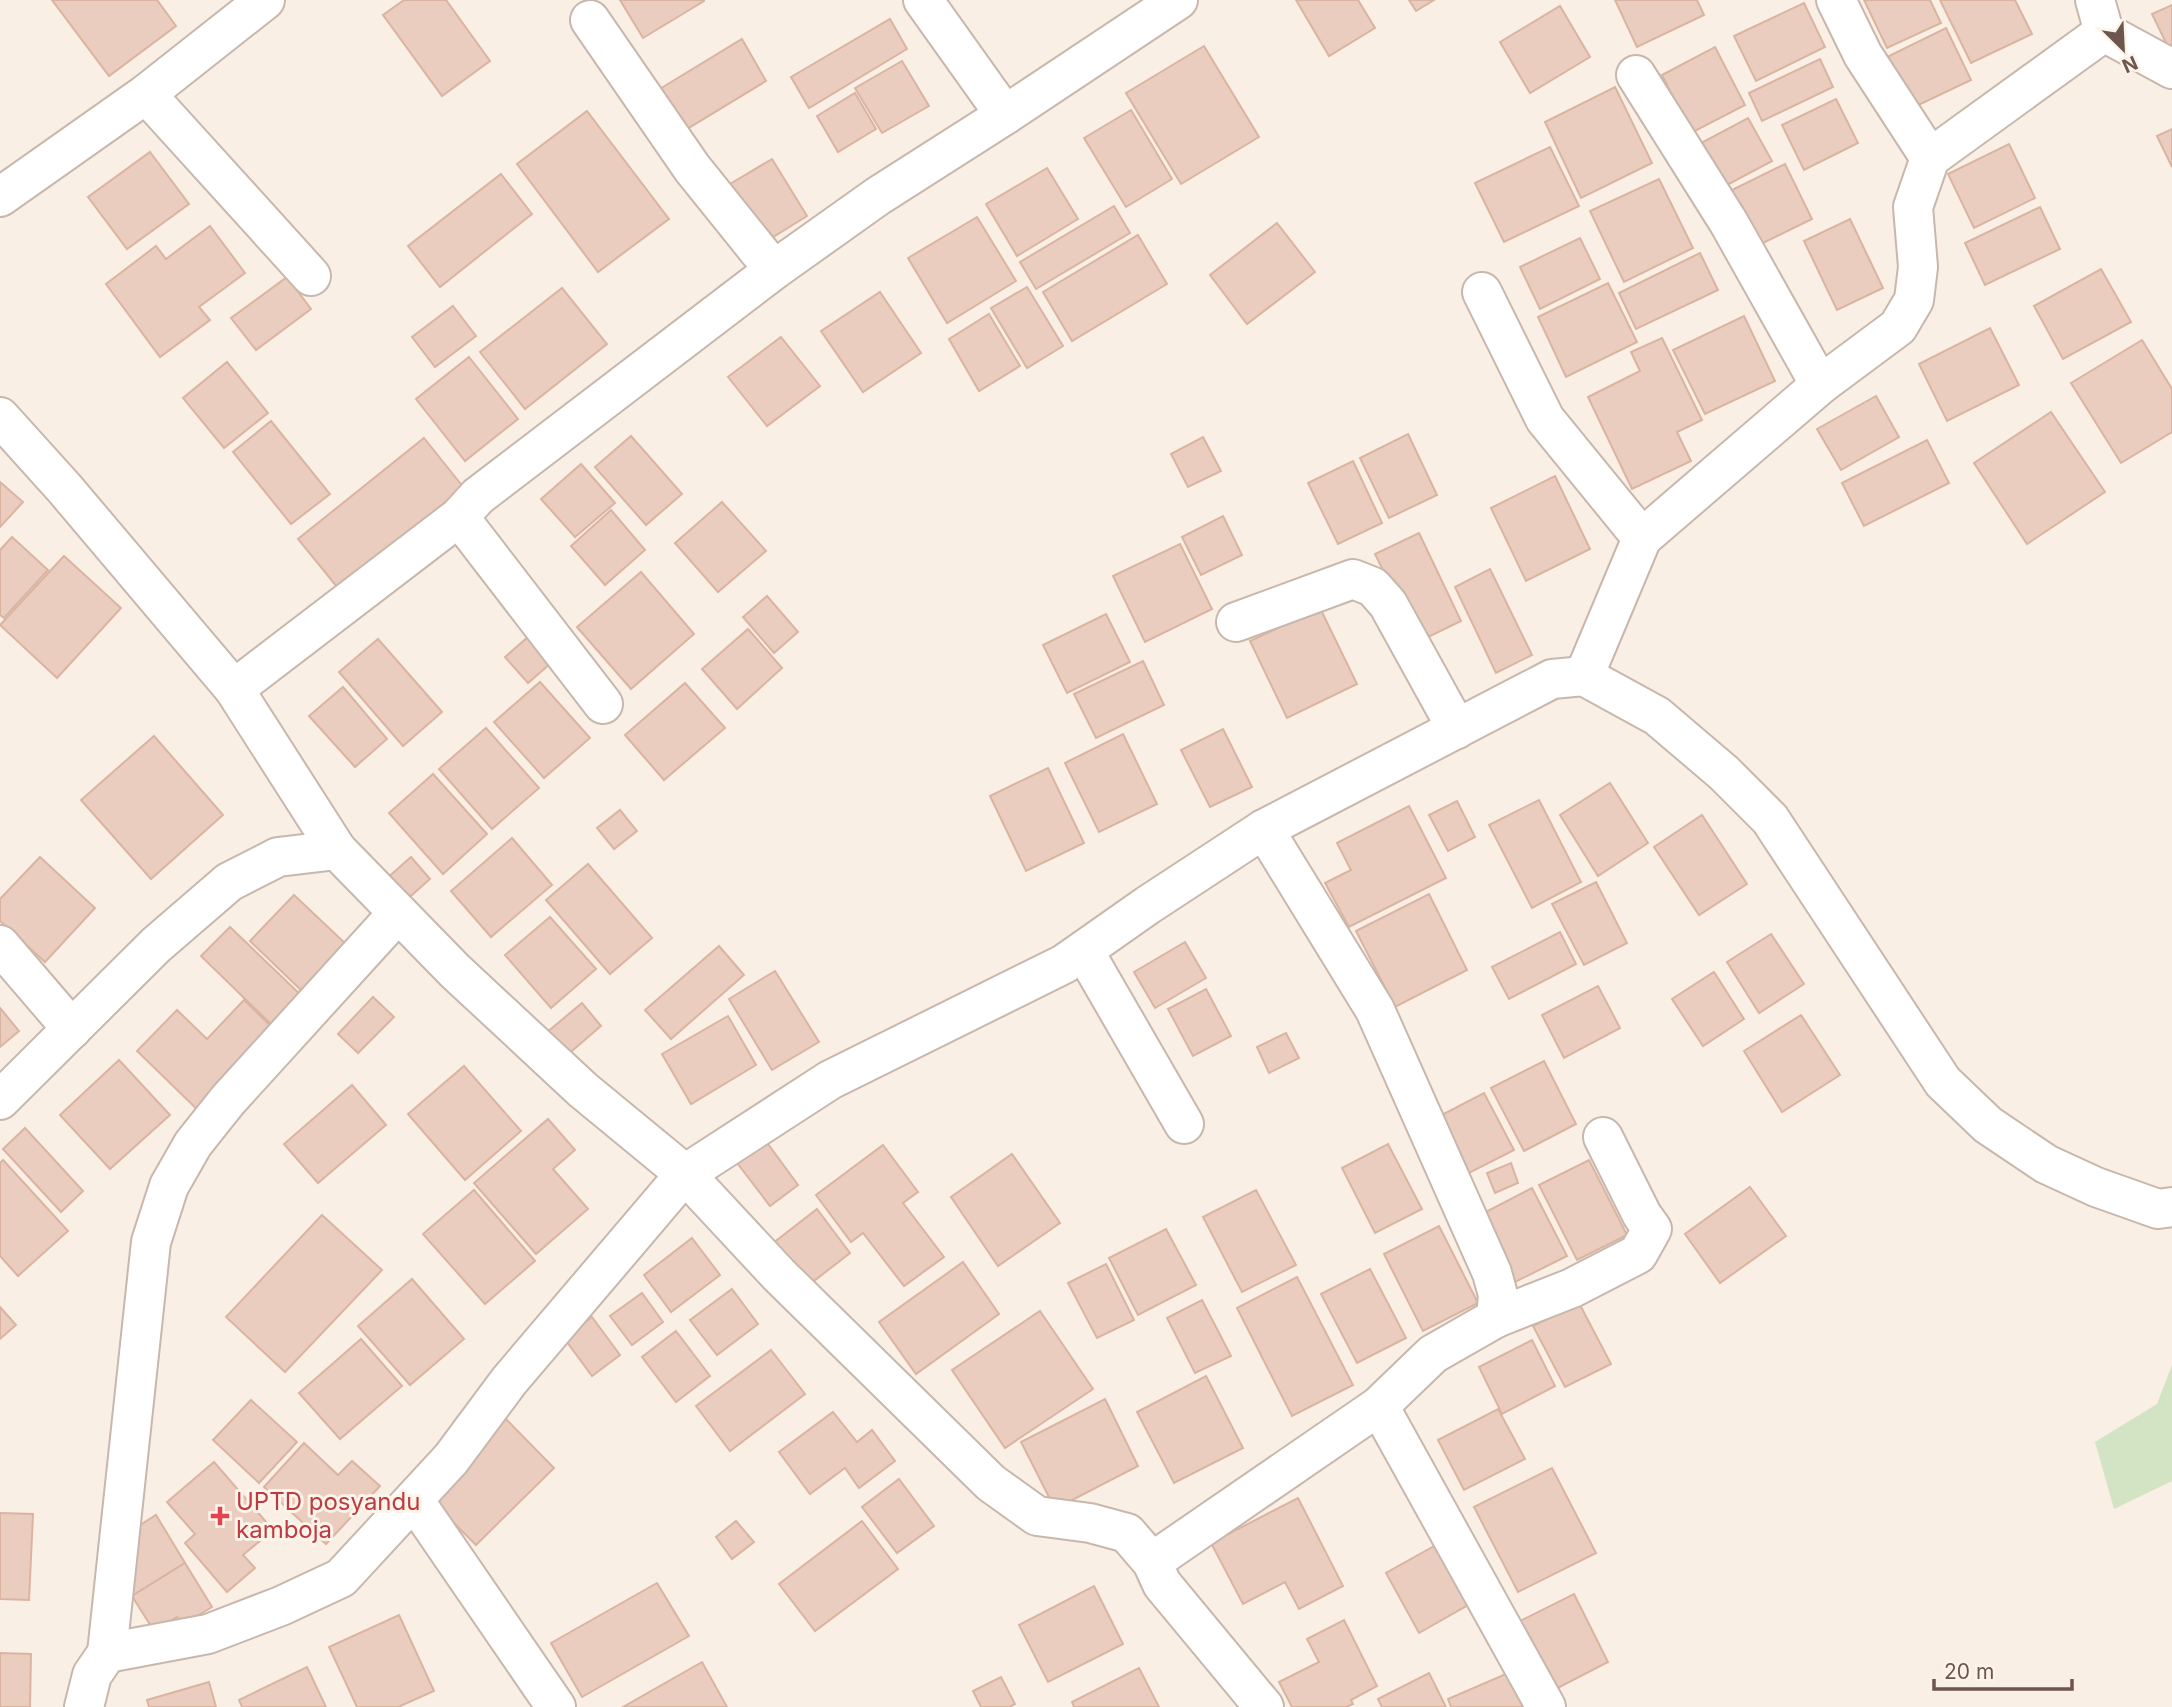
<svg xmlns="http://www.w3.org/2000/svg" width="2172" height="1707" viewBox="0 0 2172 1707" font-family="Inter,sans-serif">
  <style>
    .green { fill: #d3e4c4 }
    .building { fill: #eacdbf; stroke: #dbb4a1; stroke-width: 2 }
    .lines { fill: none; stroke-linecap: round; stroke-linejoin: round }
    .minor-casing { stroke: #c8b7ac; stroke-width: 42 }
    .minor { stroke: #fff; stroke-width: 38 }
    .health-dot { fill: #e0444e; stroke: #fcf3e9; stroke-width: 2.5 }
    .labels { text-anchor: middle; stroke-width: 6; stroke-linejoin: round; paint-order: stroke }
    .health-label { font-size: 24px; fill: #be3a42; stroke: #fcf3e9; text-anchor: start }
  </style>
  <rect width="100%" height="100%" fill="#f9efe4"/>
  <polygon class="green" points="2172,1365 2172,1481 2114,1509 2095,1442 2157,1404"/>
  <g class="building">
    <polygon points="52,0 157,0 176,26 109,76"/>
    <polygon points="404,0 446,0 490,61 442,96 383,15"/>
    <polygon points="620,0 704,0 704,1 643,38"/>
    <polygon points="1296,0 1358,0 1375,28 1329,56"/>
    <polygon points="1409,0 1434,0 1416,11"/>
    <polygon points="1615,0 1697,0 1704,15 1637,47"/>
    <polygon points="1864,0 1930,0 1941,23 1887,48"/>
    <polygon points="1940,0 2015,0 2032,34 1971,63"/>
    <polygon points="1804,3 1825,47 1756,81 1734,36"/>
    <polygon points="2172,5 2172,55 2152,14"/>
    <polygon points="1560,6 1590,57 1530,93 1500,42"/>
    <polygon points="890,19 907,49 809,108 791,77"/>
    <polygon points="1946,28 1971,80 1908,110 1883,59"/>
    <polygon points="742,39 766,81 682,132 658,90"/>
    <polygon points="1204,46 1259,137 1181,184 1126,93"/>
    <polygon points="1715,47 1745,105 1691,133 1662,75"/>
    <polygon points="1820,59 1833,87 1762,121 1749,93"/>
    <polygon points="902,61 929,106 882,133 855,88"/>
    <polygon points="1615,87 1652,163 1581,198 1545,122"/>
    <polygon points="855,93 876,129 838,152 817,116"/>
    <polygon points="1836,99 1858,143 1804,170 1782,125"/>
    <polygon points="1131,110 1172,179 1126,207 1084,138"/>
    <polygon points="587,111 669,219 598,272 517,164"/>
    <polygon points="1748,118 1772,161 1714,192 1690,149"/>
    <polygon points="2172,129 2172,167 2157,136"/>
    <polygon points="2009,144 2035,198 1974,228 1948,174"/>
    <polygon points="1550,147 1579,206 1504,242 1475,183"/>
    <polygon points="150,152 189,204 127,249 88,197"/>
    <polygon points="772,159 807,216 765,242 730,184"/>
    <polygon points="1785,164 1812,219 1757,246 1730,191"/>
    <polygon points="1047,168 1078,219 1017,256 986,204"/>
    <polygon points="501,174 532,214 440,287 408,246"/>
    <polygon points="1659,179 1693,248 1624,282 1590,211"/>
    <polygon points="1114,206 1130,233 1036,289 1020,262"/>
    <polygon points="2040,207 2060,249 1985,285 1965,243"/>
    <polygon points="977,217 1016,281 947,323 908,258"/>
    <polygon points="1850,219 1883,288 1837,310 1804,241"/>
    <polygon points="1277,223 1315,272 1247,324 1210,275"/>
    <polygon points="210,226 245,273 199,307 210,320 160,357 106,284 156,246 166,259"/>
    <polygon points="1138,235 1167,284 1072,341 1043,292"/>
    <polygon points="1580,238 1600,279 1540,309 1520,267"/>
    <polygon points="1700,253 1718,290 1636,329 1619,293"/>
    <polygon points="2101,269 2131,322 2063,359 2034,306"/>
    <polygon points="287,277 311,309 256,350 231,318"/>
    <polygon points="1608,283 1637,342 1566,377 1538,317"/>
    <polygon points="1027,287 1063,346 1027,368 991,308"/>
    <polygon points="562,288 607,344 525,409 480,352"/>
    <polygon points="880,292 921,353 863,392 821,331"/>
    <polygon points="453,306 476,336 435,367 412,337"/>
    <polygon points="989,314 1020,366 979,391 949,339"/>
    <polygon points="1744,316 1775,381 1705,414 1673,350"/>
    <polygon points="1990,328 2019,385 1947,421 1919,364"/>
    <polygon points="781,337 820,386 767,426 728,377"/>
    <polygon points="1662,338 1702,420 1677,432 1691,461 1632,489 1588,397 1640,371 1631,352"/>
    <polygon points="2142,340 2172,389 2172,432 2121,463 2071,383"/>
    <polygon points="469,357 518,419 465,461 416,399"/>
    <polygon points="227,362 268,413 224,448 183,398"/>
    <polygon points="1876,396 1899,437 1841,470 1817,429"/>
    <polygon points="2051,412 2105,492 2027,544 1974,463"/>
    <polygon points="271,421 330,494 291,524 233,452"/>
    <polygon points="1408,434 1437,495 1389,518 1360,458"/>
    <polygon points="631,436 682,494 646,525 595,467"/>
    <polygon points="1203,437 1221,471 1188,487 1171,454"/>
    <polygon points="424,438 468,493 342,593 298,539"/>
    <polygon points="1927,440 1949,483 1864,526 1842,483"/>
    <polygon points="1353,461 1382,523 1338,544 1308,483"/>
    <polygon points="581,464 615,503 575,537 541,499"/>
    <polygon points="1555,476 1590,549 1526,581 1491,508"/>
    <polygon points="0,482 23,502 0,527"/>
    <polygon points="722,502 766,551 718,592 675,543"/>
    <polygon points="611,510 645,550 605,585 571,546"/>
    <polygon points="1223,516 1242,555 1201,575 1182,537"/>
    <polygon points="1419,533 1461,621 1418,642 1375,554"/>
    <polygon points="12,537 48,570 4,618 0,615 0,550"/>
    <polygon points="1180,544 1212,609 1145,642 1113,576"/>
    <polygon points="64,556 121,608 57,678 0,625"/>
    <polygon points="1490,569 1532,655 1496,673 1455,587"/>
    <polygon points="641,572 694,634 631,689 577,627"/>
    <polygon points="767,596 798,632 774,653 743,617"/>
    <polygon points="1320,608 1357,684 1287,718 1250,641"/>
    <polygon points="1106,614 1130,662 1067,693 1043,645"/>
    <polygon points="748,629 782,668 737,709 702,669"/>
    <polygon points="528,637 551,663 528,683 505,657"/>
    <polygon points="378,639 442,712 403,746 339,672"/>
    <polygon points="1143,661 1164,705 1096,738 1074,694"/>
    <polygon points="540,682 590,738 544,778 494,722"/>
    <polygon points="685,683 725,728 664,780 625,735"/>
    <polygon points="343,687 387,739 355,767 309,716"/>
    <polygon points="486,728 539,788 492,829 439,769"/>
    <polygon points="1223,729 1252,787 1210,807 1181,750"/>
    <polygon points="1123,734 1157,804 1099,832 1065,763"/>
    <polygon points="154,736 223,815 151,879 81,800"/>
    <polygon points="1048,768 1084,843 1026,871 990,796"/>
    <polygon points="433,774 487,834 443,874 389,813"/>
    <polygon points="1610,783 1648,843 1598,876 1560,815"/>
    <polygon points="1539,800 1581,882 1532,908 1489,825"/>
    <polygon points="1457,801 1475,837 1448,851 1429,815"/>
    <polygon points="1409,806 1446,878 1349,927 1325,883 1351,870 1337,843"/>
    <polygon points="620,810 637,831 614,849 597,828"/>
    <polygon points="1702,815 1747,884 1699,915 1654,847"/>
    <polygon points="512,838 552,885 491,937 451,891"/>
    <polygon points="40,857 95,908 45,962 0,921 0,899"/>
    <polygon points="411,857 430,879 404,902 385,880"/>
    <polygon points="588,864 652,938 610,974 546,900"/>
    <polygon points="1596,882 1627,943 1584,965 1552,904"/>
    <polygon points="1429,894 1467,970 1395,1007 1356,931"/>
    <polygon points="294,895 348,946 303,992 250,941"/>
    <polygon points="550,917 596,969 551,1008 505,955"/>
    <polygon points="230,927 306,1000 277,1030 201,956"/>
    <polygon points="1560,932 1576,964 1509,999 1492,967"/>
    <polygon points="1771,934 1804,984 1759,1013 1727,962"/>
    <polygon points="1185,942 1206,978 1155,1008 1134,972"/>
    <polygon points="719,946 744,975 671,1039 645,1010"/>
    <polygon points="775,971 819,1042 772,1070 729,999"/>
    <polygon points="1714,972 1744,1019 1703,1046 1672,999"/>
    <polygon points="1598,986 1620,1028 1564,1058 1542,1015"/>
    <polygon points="1206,989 1231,1036 1193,1056 1168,1009"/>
    <polygon points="373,997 394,1017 358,1053 338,1034"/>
    <polygon points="244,1000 279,1034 202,1114 137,1051 177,1010 207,1039"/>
    <polygon points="582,1003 601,1026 566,1056 546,1033"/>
    <polygon points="0,1008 19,1031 0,1047"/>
    <polygon points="1801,1015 1840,1075 1782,1112 1744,1051"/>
    <polygon points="728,1016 756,1065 691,1104 662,1054"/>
    <polygon points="1286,1033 1299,1058 1269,1073 1257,1047"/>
    <polygon points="119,1060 170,1115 110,1169 60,1115"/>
    <polygon points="1544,1061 1576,1124 1524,1151 1491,1088"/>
    <polygon points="464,1066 521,1131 465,1180 408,1114"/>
    <polygon points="352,1085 386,1125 318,1183 284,1144"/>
    <polygon points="1484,1093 1514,1150 1463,1176 1434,1119"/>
    <polygon points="548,1119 575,1150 553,1169 588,1209 536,1254 474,1183"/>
    <polygon points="25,1128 83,1191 61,1212 3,1149"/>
    <polygon points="760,1133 798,1185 770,1206 731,1155"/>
    <polygon points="1388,1144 1422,1209 1375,1233 1342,1168"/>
    <polygon points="883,1145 918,1192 903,1203 944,1257 904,1286 863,1233 851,1242 816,1195"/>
    <polygon points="1012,1154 1060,1223 998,1266 951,1197"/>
    <polygon points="3,1160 68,1231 18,1276 0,1256 0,1163"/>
    <polygon points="1589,1160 1627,1235 1577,1260 1539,1185"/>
    <polygon points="1511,1163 1518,1183 1495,1193 1487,1173"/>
    <polygon points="1750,1187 1786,1236 1720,1283 1685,1234"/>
    <polygon points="1532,1188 1567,1256 1515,1282 1480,1215"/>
    <polygon points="474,1190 535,1261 485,1304 423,1234"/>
    <polygon points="1256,1190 1296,1265 1242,1292 1203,1217"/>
    <polygon points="817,1209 850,1253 805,1288 772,1244"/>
    <polygon points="322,1215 382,1270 285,1372 226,1317"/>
    <polygon points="1439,1226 1478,1303 1423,1331 1384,1254"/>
    <polygon points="1166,1229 1196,1285 1138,1315 1109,1258"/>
    <polygon points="692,1238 720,1275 671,1312 644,1275"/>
    <polygon points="963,1262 999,1314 916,1374 879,1322"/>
    <polygon points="1106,1264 1134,1320 1097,1338 1068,1283"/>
    <polygon points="1370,1269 1406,1338 1357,1363 1321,1294"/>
    <polygon points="1297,1277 1353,1385 1292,1416 1237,1308"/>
    <polygon points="412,1279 464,1339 410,1385 358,1326"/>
    <polygon points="732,1289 758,1324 717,1355 690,1320"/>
    <polygon points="642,1293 663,1322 632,1345 610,1316"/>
    <polygon points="1202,1300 1231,1356 1195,1373 1167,1318"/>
    <polygon points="1579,1303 1611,1364 1565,1387 1533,1326"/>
    <polygon points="0,1307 16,1325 0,1339"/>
    <polygon points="1040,1311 1093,1389 1005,1448 952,1370"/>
    <polygon points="592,1317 620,1355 592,1376 564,1338"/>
    <polygon points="676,1331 710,1376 676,1402 642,1357"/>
    <polygon points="361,1339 402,1386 340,1439 299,1393"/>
    <polygon points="1532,1340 1555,1386 1502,1414 1479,1367"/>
    <polygon points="771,1350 805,1394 730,1451 696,1406"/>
    <polygon points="1206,1376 1243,1448 1174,1483 1137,1412"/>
    <polygon points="1105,1399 1138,1466 1055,1509 1021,1442"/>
    <polygon points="251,1400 297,1442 259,1483 213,1440"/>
    <polygon points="1498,1409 1525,1459 1464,1490 1438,1440"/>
    <polygon points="833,1412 857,1442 872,1430 895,1461 859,1488 845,1468 810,1494 779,1452"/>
    <polygon points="504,1417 554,1468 476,1545 426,1495"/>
    <polygon points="304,1443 338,1475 352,1461 380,1486 326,1544 264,1487"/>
    <polygon points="214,1462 273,1530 243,1555 255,1568 227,1592 185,1543 195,1534 167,1502"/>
    <polygon points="1552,1468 1596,1553 1518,1592 1474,1507"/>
    <polygon points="899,1479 934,1526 897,1553 862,1507"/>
    <polygon points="1298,1498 1343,1586 1299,1609 1285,1582 1243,1604 1211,1543"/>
    <polygon points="0,1513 33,1514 29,1600 0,1599"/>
    <polygon points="156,1515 185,1563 132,1596 126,1534"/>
    <polygon points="736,1521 754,1542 732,1559 716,1537"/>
    <polygon points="862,1521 898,1569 815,1631 779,1584"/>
    <polygon points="1436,1545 1468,1605 1419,1633 1386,1573"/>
    <polygon points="185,1563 212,1607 182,1625 177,1617 154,1631 132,1596"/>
    <polygon points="657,1583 689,1636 582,1697 551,1643"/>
    <polygon points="1094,1586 1123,1644 1048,1682 1019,1625"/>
    <polygon points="1574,1594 1608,1662 1550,1692 1514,1624"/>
    <polygon points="399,1615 434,1691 398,1707 357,1707 329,1647"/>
    <polygon points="1344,1620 1377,1686 1351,1700 1353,1704 1346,1707 1292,1707 1279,1682 1319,1662 1307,1639"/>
    <polygon points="0,1653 31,1654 30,1707 0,1707"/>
    <polygon points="702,1662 727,1707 623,1707"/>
    <polygon points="307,1667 326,1707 242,1707 239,1700"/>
    <polygon points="1139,1668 1159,1707 1074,1707 1072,1702"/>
    <polygon points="1429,1673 1446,1707 1382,1707 1378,1699"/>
    <polygon points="1508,1673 1523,1707 1451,1707 1448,1699"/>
    <polygon points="1001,1677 1015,1704 1009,1707 981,1707 973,1691"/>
    <polygon points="209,1682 216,1707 149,1707 147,1700"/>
  </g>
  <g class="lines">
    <g class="minor-casing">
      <g id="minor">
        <polyline points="923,0 1005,115"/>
        <polyline points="1836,0 1863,55 1930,158"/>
        <polyline points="590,20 692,168 774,270"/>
        <polyline points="2104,32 2172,69"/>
        <polyline points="1636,75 1729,223 1820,385"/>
        <polyline points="146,94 311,276"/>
        <polyline points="0,197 146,94 265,0"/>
        <polyline points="1482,292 1545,419 1642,538"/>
        <polyline points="0,417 65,489 234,689 337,850"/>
        <polyline points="459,517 603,704"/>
        <polyline points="1236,622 1353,579 1373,587 1388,604 1457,729"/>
        <polyline points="1584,676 1642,538 1820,385 1898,327 1914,300 1918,267 1913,207 1930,158 2104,32 2095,0"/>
        <polyline points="234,689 459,517 478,496 774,270 878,196 1005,115 1178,0"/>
        <polyline points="0,945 72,1029"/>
        <polyline points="1084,951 1184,1124"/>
        <polyline points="0,1100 156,945 229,882 278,857 337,850 455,971 583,1090 685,1174 830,1080 1064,964 1148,905 1264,829 1552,679 1584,676 1657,716 1724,773 1770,819 1943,1082 1988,1125 2046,1164 2096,1187 2158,1209 2172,1207"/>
        <polyline points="1496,1318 1572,1288 1638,1254 1652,1229 1642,1215 1603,1137"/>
        <polyline points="1379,1406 1546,1707"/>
        <polyline points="414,1500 556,1707"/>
        <polyline points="1152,1562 1379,1406 1433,1354 1496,1318 1498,1295 1492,1273 1375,1010 1264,829"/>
        <polyline points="107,1653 151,1242 169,1186 193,1144 228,1100 398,913"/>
        <polyline points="84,1707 92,1675 107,1653 208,1634 281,1606 341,1578 451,1459 509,1381 685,1174 779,1275 991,1483 1037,1516 1090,1523 1127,1533 1152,1562 1162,1584 1264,1707"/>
      </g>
    </g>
    <use href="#minor" class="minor"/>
  </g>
  <path class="health-dot" d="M216.5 1505.5h7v7h7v7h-7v7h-7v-7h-7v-7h7z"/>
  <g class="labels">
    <g class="health-label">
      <text x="236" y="1510">UPTD posyandu<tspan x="236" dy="28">kamboja</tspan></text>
    </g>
  </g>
  <g transform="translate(2123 49) rotate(156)" stroke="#fcf3e9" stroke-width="5" paint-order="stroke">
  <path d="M0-5L12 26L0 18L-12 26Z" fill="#6d564d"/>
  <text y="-10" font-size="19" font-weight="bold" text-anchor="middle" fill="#6d564d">N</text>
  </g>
  <path d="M1934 1679v10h138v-10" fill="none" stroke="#6d564d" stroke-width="3.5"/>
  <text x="1944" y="1679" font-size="21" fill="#6d564d" stroke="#fcf3e9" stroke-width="5" paint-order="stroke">20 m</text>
</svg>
